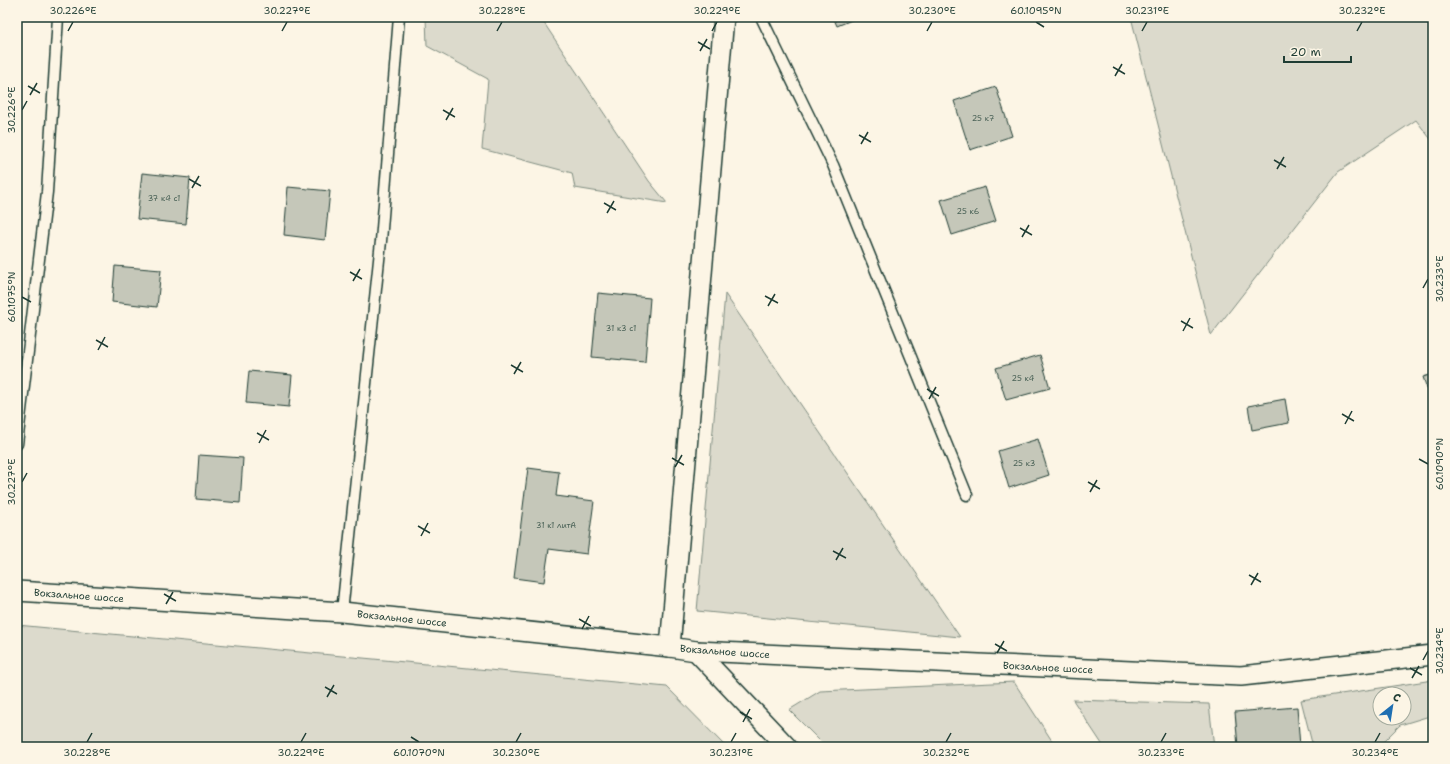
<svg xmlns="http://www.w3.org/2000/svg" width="1450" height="764" viewBox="0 0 1450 764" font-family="'Shantell Sans',sans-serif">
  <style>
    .green { fill: #dcdacc; stroke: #7e8c80; fill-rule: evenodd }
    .building { fill: #c5c7b9; stroke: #1f3d34 }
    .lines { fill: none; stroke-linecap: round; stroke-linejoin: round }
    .lane-casing { stroke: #1f3d34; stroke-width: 13 }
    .street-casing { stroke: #1f3d34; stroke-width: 22 }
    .lane { stroke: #fcf5e5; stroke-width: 10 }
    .street { stroke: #fcf5e5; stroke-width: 19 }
    .ticks { fill: none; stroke: #1f3d34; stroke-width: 1.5 }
    .labels { text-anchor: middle; stroke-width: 3; stroke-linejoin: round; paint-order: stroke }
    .number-label { font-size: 8px; fill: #486055 }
    .street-label { font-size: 10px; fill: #1f3d34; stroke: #fcf5e5 }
    .neatline { fill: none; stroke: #1f3d34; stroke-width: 1.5 }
    .ticks-label { font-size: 10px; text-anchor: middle; fill: #1f3d34 }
  </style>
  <rect width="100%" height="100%" fill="#fcf5e5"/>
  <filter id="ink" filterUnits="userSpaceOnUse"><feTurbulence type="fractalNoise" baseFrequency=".025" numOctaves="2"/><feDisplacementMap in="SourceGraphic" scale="8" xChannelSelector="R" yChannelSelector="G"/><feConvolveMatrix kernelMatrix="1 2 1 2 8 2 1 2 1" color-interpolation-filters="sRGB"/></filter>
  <g filter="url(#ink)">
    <g class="green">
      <polygon points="426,17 540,17 649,181 667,203 575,188 572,173 482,149 488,79 427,46"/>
      <polygon points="1131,17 1433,17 1433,142 1416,120 1338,172 1211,335"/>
      <polygon points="725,294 960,637 697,611"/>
      <polygon points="17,625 667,687 726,747 17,747"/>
      <path d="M1433,680v35l-33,10 -22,22h-65l-12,-47zM1380,694h24v24h-24z"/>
      <polygon points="1014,682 1056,747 826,747 789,710 820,691"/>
      <polygon points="1073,700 1209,704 1214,747 1104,747"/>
    </g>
    <g class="building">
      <polygon points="833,17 859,17 837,26"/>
      <polygon points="996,87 1012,136 970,150 954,101"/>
      <polygon points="142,173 190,178 186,224 137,219"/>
      <polygon points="288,187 330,191 325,240 284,235"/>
      <polygon points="985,187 996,221 952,235 941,200"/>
      <polygon points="115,266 161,270 157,307 112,302"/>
      <polygon points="598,293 650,298 645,362 592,357"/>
      <polygon points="1040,355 1050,388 1006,400 996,368"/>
      <polygon points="249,371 292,375 289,407 246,403"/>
      <polygon points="1433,374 1433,406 1423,377"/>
      <polygon points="1285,399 1289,423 1252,430 1248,406"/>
      <polygon points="1038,439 1049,475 1009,488 998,451"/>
      <polygon points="199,455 243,458 240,503 196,499"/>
      <polygon points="528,468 559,472 556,496 594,501 587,554 549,549 544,582 514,578"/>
      <polygon points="1297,707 1300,747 1238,747 1235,712"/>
    </g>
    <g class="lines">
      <g class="lane-casing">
        <g id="lane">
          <polyline points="761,17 833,165 967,495"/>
          <polyline points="17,444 47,192 58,17"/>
          <polyline points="342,612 381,241 399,17"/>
        </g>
      </g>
      <g class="street-casing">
        <g id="street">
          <polyline points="17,591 342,612 670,647 696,651 1241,676 1433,655"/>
          <polyline points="670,647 724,17"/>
          <polyline points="696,651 787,747"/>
        </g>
      </g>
      <use href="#lane" class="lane"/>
      <use href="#street" class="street"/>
    </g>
  </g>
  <path class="ticks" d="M1036,22l8,5M68,31l5,-9M282,31l5,-9M497,31l5,-9M712,31l5,-9M927,31l5,-9M1142,31l5,-9M1357,31l5,-9M698,42l12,7M700,51l7,-12M1113,67l12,7M1115,76l7,-12M28,86l12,7M30,95l7,-12M22,110l5,-9M443,110l12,7M446,120l7,-12M859,135l12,7M861,144l7,-12M1274,160l12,7M1277,169l7,-12M189,179l12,7M192,188l7,-12M604,203l12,7M607,213l7,-12M1020,228l12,7M1022,237l7,-12M350,272l12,7M353,281l7,-12M1423,288l5,-9M765,296l13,7M22,297l9,5M768,306l7,-12M1181,321l12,7M1183,331l7,-13M96,340l12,7M98,350l7,-13M511,365l12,7M514,374l7,-12M927,389l12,7M929,399l7,-12M1342,414l12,7M1345,424l7,-13M257,433l12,7M259,443l7,-13M672,458l12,7M1419,459l9,5M675,467l7,-12M22,482l5,-9M1088,482l12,7M1090,492l7,-12M418,526l12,7M421,536l7,-13M833,551l13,7M836,560l7,-12M1249,575l12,7M1251,585l7,-12M164,594l12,7M166,604l7,-12M579,619l12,7M582,629l7,-13M995,644l12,7M997,653l7,-12M1423,660l5,-9M1410,668l12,7M1412,678l7,-12M325,687l12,7M327,697l7,-12M740,712l12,7M743,722l7,-13M411,737l8,5M87,742l5,-9M301,742l5,-9M516,742l5,-9M731,742l5,-9M946,742l5,-9M1161,742l5,-9M1375,742l5,-9"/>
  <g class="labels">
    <g class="number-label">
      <text x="983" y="121">25 к7</text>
      <text x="164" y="201">37 к4 с1</text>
      <text x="968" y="214">25 к6</text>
      <text x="621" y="331">31 к3 с1</text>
      <text x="1023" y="381">25 к4</text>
      <text x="1024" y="466">25 к3</text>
      <text x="556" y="528">31 к1 литА</text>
    </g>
    <g class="street-label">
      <text transform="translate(79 595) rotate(4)" y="4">Вокзальное шоссе</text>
      <text transform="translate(402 618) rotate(6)" y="4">Вокзальное шоссе</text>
      <text transform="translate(725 651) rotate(4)" y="4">Вокзальное шоссе</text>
      <text transform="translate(1048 667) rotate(3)" y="4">Вокзальное шоссе</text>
    </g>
  </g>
  <rect width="1450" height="764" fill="none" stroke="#fcf5e5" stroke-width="44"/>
  <g transform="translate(1392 706) rotate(30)"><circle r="19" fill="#fcf5e5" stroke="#a4ab9e"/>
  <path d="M0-3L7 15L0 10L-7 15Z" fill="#1f6fb2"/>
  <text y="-6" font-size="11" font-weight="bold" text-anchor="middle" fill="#1f3d34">С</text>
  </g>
  <path d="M1284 56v6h67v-6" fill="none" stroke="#1f3d34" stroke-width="2"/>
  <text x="1290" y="56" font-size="12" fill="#1f3d34" stroke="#fcf5e5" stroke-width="3" paint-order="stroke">20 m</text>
  <rect x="22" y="22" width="1406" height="720" class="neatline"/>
  <g class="ticks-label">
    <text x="73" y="14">30.226°E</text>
    <text x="287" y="14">30.227°E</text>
    <text x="502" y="14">30.228°E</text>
    <text x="717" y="14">30.229°E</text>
    <text x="932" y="14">30.230°E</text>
    <text x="1036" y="14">60.1095°N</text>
    <text x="1147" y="14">30.231°E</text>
    <text x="1362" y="14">30.232°E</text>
    <text transform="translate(11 110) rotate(-90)" y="4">30.226°E</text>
    <text transform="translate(1439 279) rotate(-90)" y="4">30.233°E</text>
    <text transform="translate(11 297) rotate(-90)" y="4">60.1075°N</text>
    <text transform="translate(1439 464) rotate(-90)" y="4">60.1090°N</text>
    <text transform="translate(11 482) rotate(-90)" y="4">30.227°E</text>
    <text transform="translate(1439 651) rotate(-90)" y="4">30.234°E</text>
    <text x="87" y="756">30.228°E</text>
    <text x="301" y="756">30.229°E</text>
    <text x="419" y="756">60.1070°N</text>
    <text x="516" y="756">30.230°E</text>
    <text x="731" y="756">30.231°E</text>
    <text x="946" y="756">30.232°E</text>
    <text x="1161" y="756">30.233°E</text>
    <text x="1375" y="756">30.234°E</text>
  </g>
</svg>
